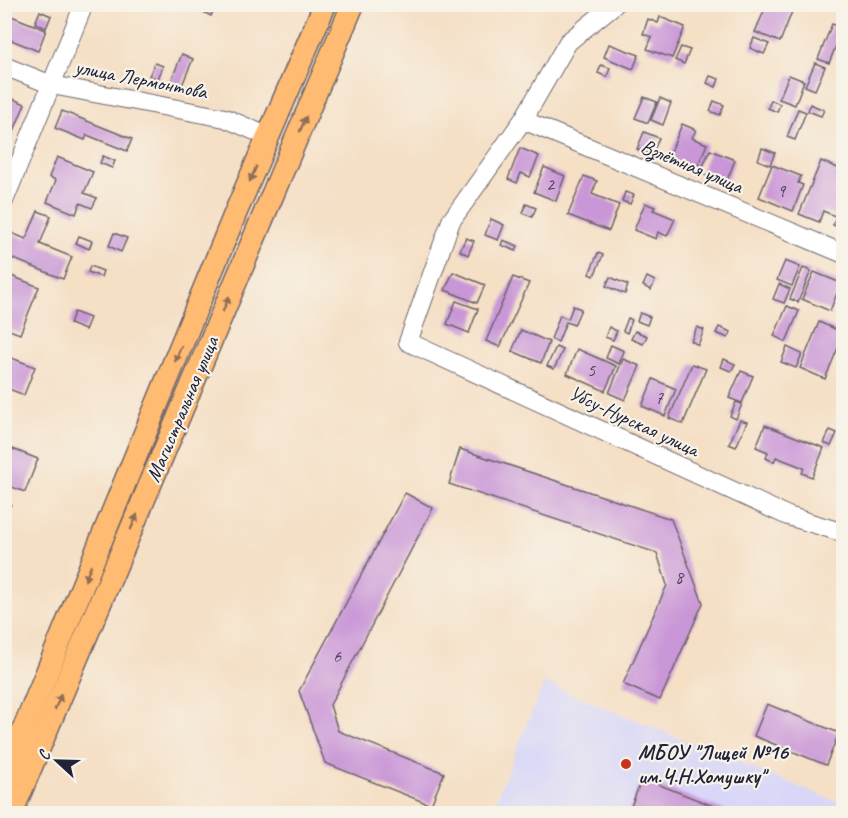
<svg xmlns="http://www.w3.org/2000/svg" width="848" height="818" viewBox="0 0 848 818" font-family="Caveat,sans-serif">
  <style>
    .built { fill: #d8d7f8 }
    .building { fill: #c996d7 }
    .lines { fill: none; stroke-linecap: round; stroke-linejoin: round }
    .minor-casing { stroke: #6c646b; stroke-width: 20 }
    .major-casing { stroke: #6c646b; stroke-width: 25 }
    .minor { stroke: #fff; stroke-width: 18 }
    .major { stroke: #ffbb71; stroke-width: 22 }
    .oneway { fill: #906e56 }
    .poi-dot { fill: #c8321e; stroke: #f7f3e8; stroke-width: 2 }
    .labels { text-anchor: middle; stroke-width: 4.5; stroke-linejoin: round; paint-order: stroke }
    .number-label { font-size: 18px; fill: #4c3f62 }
    .street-label { font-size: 21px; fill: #22223b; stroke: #f7f3e8 }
    .poi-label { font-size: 21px; font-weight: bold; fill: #22223b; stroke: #f7f3e8; text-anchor: start }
  </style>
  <rect width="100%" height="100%" fill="#f7f3e8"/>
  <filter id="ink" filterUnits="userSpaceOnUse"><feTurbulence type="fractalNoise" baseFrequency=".0167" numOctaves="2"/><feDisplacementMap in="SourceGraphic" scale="12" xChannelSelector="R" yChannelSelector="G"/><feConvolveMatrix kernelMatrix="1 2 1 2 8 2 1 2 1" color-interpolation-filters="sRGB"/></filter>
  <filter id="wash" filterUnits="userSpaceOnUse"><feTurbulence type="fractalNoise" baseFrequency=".008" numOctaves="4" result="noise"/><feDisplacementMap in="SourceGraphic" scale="24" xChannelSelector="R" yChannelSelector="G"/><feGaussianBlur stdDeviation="1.35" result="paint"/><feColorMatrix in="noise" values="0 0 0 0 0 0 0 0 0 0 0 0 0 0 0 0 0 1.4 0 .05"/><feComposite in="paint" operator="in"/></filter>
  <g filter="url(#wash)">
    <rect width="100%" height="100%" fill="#f5dfc5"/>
    <polygon class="built" points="544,683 844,805 843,814 490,814"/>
    <g id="blocks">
      <g class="building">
        <polygon points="206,4 216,4 211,16 203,12"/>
        <polygon points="740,4 758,4 755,11"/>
        <polygon points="767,4 795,4 780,42 755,32"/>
        <polygon points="40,11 51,16 46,28 35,23"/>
        <polygon points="4,13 46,30 38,51 4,37"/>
        <polygon points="660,17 685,27 672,58 647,49 652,37 643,34 648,19 658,23"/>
        <polygon points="832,24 843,28 829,63 818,59"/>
        <polygon points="754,38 769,44 764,54 750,48"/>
        <polygon points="609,44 639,55 633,69 604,57"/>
        <polygon points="681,47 690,50 684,64 675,60"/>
        <polygon points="182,54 193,59 180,90 169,86"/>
        <polygon points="155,63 163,66 158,79 149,76"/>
        <polygon points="815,63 825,67 815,90 805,86"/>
        <polygon points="601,65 610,68 607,77 598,73"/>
        <polygon points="789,75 804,81 795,105 779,99"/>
        <polygon points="710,76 719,79 716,87 707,83"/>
        <polygon points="644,97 657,102 648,123 635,118"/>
        <polygon points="660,98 671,103 663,125 651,120"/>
        <polygon points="13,99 25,104 11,138 4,135 4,118"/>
        <polygon points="771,100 780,104 777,112 768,108"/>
        <polygon points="714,101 724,105 720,115 710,111"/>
        <polygon points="810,104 824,110 821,116 808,111"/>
        <polygon points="798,109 806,112 795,140 787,137"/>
        <polygon points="62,111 132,139 127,151 87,135 85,140 55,128"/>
        <polygon points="682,124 696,130 692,138 707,144 696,170 668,159"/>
        <polygon points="644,132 659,138 652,155 637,149"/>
        <polygon points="520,148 539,156 530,177 521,173 517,183 508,179"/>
        <polygon points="762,148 775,153 770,165 758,160"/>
        <polygon points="710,150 735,160 726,183 700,173"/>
        <polygon points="103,156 115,161 112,168 100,163"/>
        <polygon points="57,157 93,172 84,193 97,198 92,208 80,203 76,214 47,202 56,180 49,177"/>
        <polygon points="821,161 840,169 838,173 844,175 844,196 835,216 823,211 819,222 799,214"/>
        <polygon points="772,165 801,176 798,183 803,185 793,211 759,197"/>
        <polygon points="544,167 565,176 556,201 534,192"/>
        <polygon points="584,176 597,181 592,194 619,205 609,231 568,215"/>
        <polygon points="625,192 634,195 630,204 622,201"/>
        <polygon points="843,199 844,199 844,229 833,225"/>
        <polygon points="645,203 655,207 653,210 675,219 667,236 658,232 656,239 634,230"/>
        <polygon points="526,204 536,208 532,217 523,213"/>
        <polygon points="38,211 51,216 40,244 72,257 63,279 4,255 4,241 9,232 26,239"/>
        <polygon points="491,219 504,225 498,240 485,235"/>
        <polygon points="114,233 127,238 121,252 109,246"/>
        <polygon points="79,236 92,241 89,249 76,243"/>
        <polygon points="466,238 474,241 468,255 460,251"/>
        <polygon points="503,240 518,246 516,251 501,245"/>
        <polygon points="598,253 603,255 594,276 589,274"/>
        <polygon points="785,261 800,267 792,286 777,280"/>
        <polygon points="90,266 103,271 101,277 88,272"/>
        <polygon points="803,268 811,271 798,302 790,299"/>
        <polygon points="453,272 485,285 477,303 445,290"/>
        <polygon points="814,272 841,283 830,311 802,299"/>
        <polygon points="4,273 39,287 20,334 4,328"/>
        <polygon points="513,277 529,283 500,347 486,341"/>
        <polygon points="610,277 628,285 625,294 606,286"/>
        <polygon points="647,277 655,281 651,290 643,286"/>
        <polygon points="779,284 790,289 784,303 773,299"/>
        <polygon points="456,301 478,309 469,333 447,324"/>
        <polygon points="573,306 581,309 574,325 566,322 558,342 551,339 560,315 568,319"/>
        <polygon points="787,306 799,311 786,342 774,336"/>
        <polygon points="74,312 90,318 85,330 70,324"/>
        <polygon points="640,313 650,317 647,325 637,321"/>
        <polygon points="628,318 632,320 627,333 623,331"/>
        <polygon points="819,322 844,333 825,379 800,368"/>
        <polygon points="609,327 617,331 613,340 605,337"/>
        <polygon points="697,327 704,330 698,345 691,341"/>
        <polygon points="719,327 731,332 728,338 716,333"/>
        <polygon points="521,330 549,342 541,363 512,351"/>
        <polygon points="635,331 647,336 643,344 631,339"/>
        <polygon points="611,345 624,351 619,364 606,358"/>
        <polygon points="556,347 563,350 554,369 547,366"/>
        <polygon points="787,347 802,354 796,368 781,362"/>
        <polygon points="577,349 616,366 605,391 567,374"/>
        <polygon points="4,355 35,367 24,395 4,387"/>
        <polygon points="623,359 640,366 625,400 609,393"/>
        <polygon points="724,359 735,364 731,371 721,367"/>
        <polygon points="692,364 706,369 683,424 669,418"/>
        <polygon points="741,371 753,376 742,403 729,398"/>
        <polygon points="653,379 676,389 665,416 642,406"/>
        <polygon points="736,402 742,404 736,419 730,416"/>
        <polygon points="740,420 747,422 736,447 729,444"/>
        <polygon points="765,425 824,448 812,477 802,473 804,468 776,457 774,462 766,458 768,452 756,447"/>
        <polygon points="830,430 837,433 831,446 824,443"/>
        <polygon points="10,448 38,459 25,492 4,484 4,463"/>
        <polygon points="460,449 671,519 703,603 660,700 623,684 667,585 657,553 449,484"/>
        <polygon points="405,493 433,508 330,705 338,731 444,773 431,805 325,763 299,691"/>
        <polygon points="4,501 11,504 7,515 4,514"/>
        <polygon points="767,704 839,733 826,765 754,736"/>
        <polygon points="642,778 731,813 731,814 628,814"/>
      </g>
    </g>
  </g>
  <g filter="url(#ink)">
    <use href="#blocks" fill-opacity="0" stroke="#6c646b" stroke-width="1.5"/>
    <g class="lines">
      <g class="minor-casing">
        <g id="minor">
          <polyline points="615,4 568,42 523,120 451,221 408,342 788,516 844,533"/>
          <polyline points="4,66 52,85 225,118 269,137"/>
          <polyline points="523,120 844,254"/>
          <polyline points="4,201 84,4"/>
        </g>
      </g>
      <g class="major-casing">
        <g id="major">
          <polyline points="4,777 235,214 325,4"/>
          <polyline points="11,814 353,4"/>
        </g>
      </g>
      <use href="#minor" class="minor"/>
      <use href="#major" class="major"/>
    </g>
    <defs><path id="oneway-solid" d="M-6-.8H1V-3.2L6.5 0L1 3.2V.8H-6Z" transform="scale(1.5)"/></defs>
    <g class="oneway">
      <use href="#oneway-solid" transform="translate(303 124) rotate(-67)"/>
      <use href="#oneway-solid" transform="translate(253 174) rotate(114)"/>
      <use href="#oneway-solid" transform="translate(226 304) rotate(-67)"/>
      <use href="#oneway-solid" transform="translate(178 354) rotate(112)"/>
      <use href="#oneway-solid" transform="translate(134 522) rotate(-67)"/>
      <use href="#oneway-solid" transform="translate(88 573) rotate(112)"/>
      <use href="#oneway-solid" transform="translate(58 702) rotate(-67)"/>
    </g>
  </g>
  <circle class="poi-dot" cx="626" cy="764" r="6"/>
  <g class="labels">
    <g class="number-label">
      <text x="550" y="190">2</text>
      <text x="781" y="197">9</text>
      <text x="591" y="376">5</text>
      <text x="659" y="404">7</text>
      <text x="679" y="583">8</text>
      <text x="337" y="662">6</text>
    </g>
    <g class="street-label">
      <text transform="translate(141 79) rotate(11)" y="7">улица Лермонтова</text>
      <text transform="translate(692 166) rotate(23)" y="7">Взлётная улица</text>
      <text transform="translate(182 409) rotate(-67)" y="7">Магистральная улица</text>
      <text transform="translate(634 421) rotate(25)" y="7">Убсу-Нурская улица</text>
    </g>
    <g class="poi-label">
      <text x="638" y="759">МБОУ "Лицей №16<tspan x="638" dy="24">им.Ч.Н.Хомушку"</tspan></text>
    </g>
  </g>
  <rect width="848" height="818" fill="none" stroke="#f7f3e8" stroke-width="24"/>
  <g transform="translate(57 761) rotate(292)" stroke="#f7f3e8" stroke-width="4.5" paint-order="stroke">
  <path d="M0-4.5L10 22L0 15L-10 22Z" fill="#22223b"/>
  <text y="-9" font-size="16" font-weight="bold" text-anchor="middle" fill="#22223b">С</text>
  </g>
</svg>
